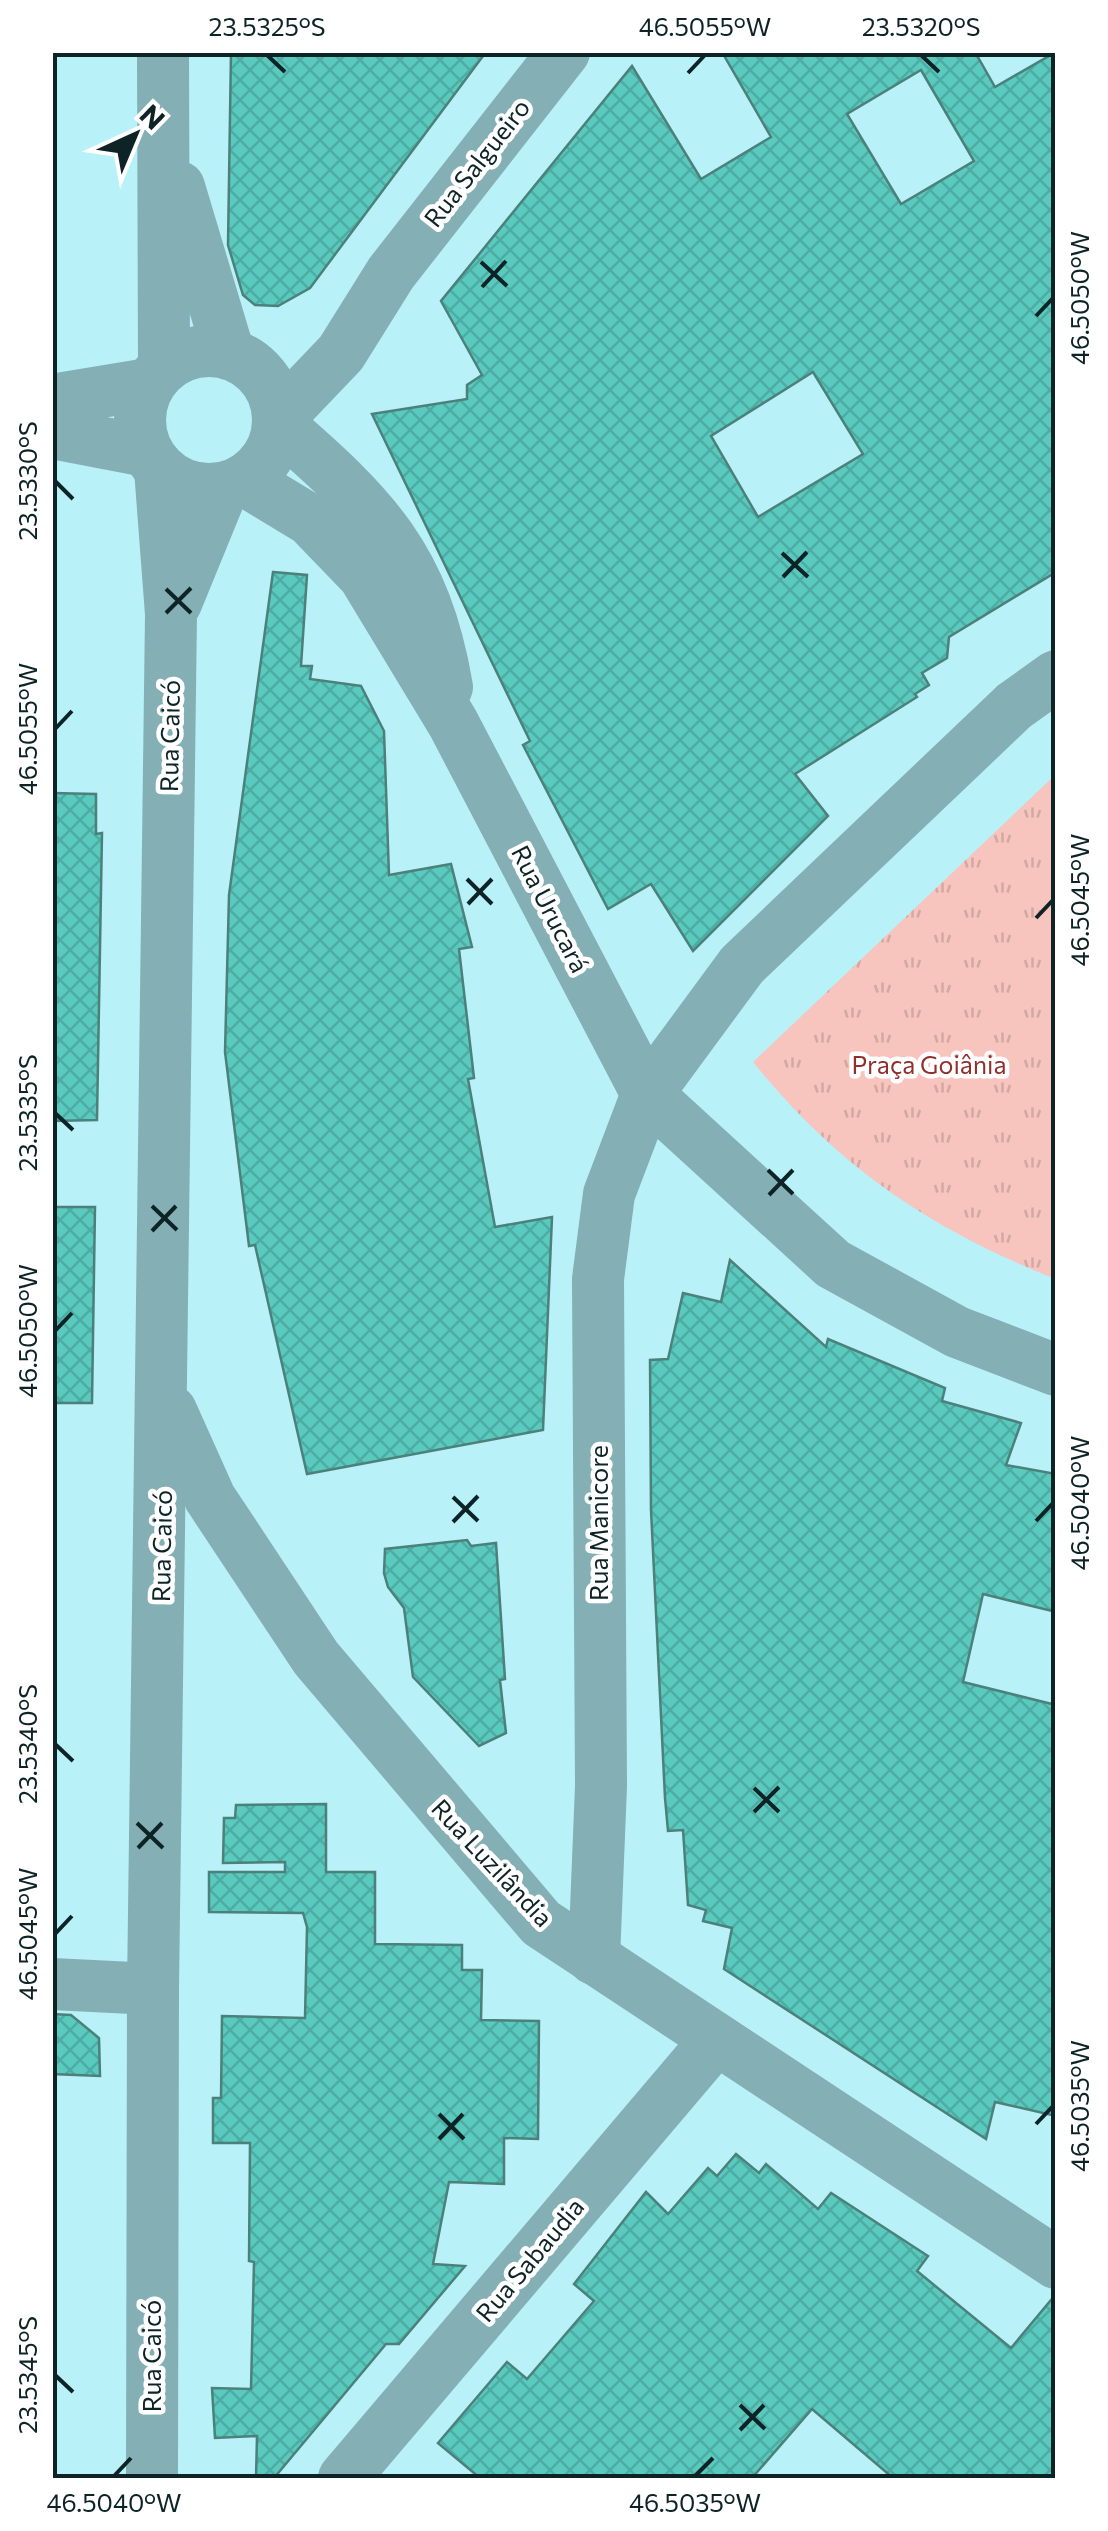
<svg xmlns="http://www.w3.org/2000/svg" width="1108" height="2531" viewBox="0 0 1108 2531" font-family="Commissioner,sans-serif">
  <style>
    .park { fill: url(#park-tufts) }
    .building { fill: url(#building-cross-hatch); stroke: #4c817b; stroke-width: 2.5; fill-rule: evenodd }
    .lines { fill: none; stroke-linecap: round; stroke-linejoin: round }
    .minor { stroke: #84afb4; stroke-width: 52 }
    .ticks { fill: none; stroke: #0d2326; stroke-width: 4 }
    .labels { text-anchor: middle; stroke-width: 9; stroke-linejoin: round; paint-order: stroke }
    .street-label { font-size: 25px; fill: #0d2326; stroke: #fff }
    .park-label { font-size: 25px; fill: #912f2b; stroke: #fff }
    .neatline { fill: none; stroke: #0d2326; stroke-width: 4 }
    .ticks-label { font-size: 25px; text-anchor: middle; fill: #0d2326 }
  </style>
  <defs>
    <pattern id="park-tufts" width="24" height="20" patternUnits="userSpaceOnUse" patternTransform="scale(2.5)"><rect width="24" height="20" fill="#f7c4be"/><path d="M3 7l-1-3M5 7V3M7 7l1-3M15 17l-1-3M17 17v-4M19 17l1-3" fill="none" stroke="#d3a8a3"/></pattern>
    <pattern id="building-cross-hatch" width="8" height="8" patternUnits="userSpaceOnUse" patternTransform="scale(2.5)"><rect width="8" height="8" fill="#5ac9be"/><path d="M0 0l8 8M0 8l8-8" fill="none" stroke="#4daca3"/></pattern>
  </defs>
  <rect width="100%" height="100%" fill="#b9f1f9"/>
  <path class="park" d="M1055,775v504c-126,-51 -216,-111 -302,-217z"/>
  <g class="building">
    <polygon points="231,52 486,52 310,288 278,306 255,305 243,295 228,245"/>
    <path d="M722,52h253l20,35 61,-35v520l-107,65 -2,21 -25,15 7,12 -14,9 2,3 -122,77 33,42 -135,135 -42,-67 -43,25 -85,-164 7,-4 -158,-327 95,-15v-14l15,-10 -41,-74 191,-235 69,113 70,-42zM921,70l53,91 -73,43 -54,-90zM813,372l50,82 -105,63 -47,-81z"/>
    <polygon points="273,572 307,575 301,666 312,666 310,679 361,686 384,731 389,875 451,864 472,947 459,949 474,1078 468,1079 495,1227 552,1217 543,1430 307,1474 255,1245 249,1246 225,1052 229,895"/>
    <polygon points="52,793 96,794 96,834 102,833 97,1120 52,1121"/>
    <polygon points="52,1207 95,1207 92,1403 52,1403"/>
    <polygon points="730,1260 826,1347 828,1339 945,1388 942,1401 1021,1423 1006,1465 1056,1474 1056,1612 983,1594 963,1682 1056,1705 1056,2116 995,2102 986,2139 724,1969 732,1928 703,1921 706,1910 688,1905 683,1830 668,1831 665,1798 651,1510 650,1360 668,1359 683,1293 721,1302"/>
    <polygon points="467,1540 471,1546 496,1543 505,1679 500,1680 506,1733 479,1746 413,1677 404,1608 388,1587 384,1573 385,1549"/>
    <polygon points="326,1804 326,1872 375,1872 375,1944 462,1945 462,1970 482,1970 481,2020 539,2021 538,2139 504,2138 504,2184 449,2182 433,2264 465,2266 399,2344 386,2344 274,2478 256,2478 257,2436 215,2438 212,2388 251,2389 254,2262 249,2261 250,2143 213,2143 213,2098 221,2098 222,2016 305,2018 307,1927 303,1913 209,1912 209,1872 285,1872 285,1862 223,1863 224,1818 235,1818 236,1805"/>
    <polygon points="52,2014 71,2015 99,2038 100,2076 52,2074"/>
    <polygon points="736,2154 759,2173 766,2164 818,2209 831,2193 928,2256 917,2271 1011,2348 1056,2294 1056,2478 893,2478 812,2409 752,2478 480,2478 438,2443 507,2362 527,2379 594,2301 574,2284 646,2192 668,2214 708,2168 717,2176"/>
  </g>
  <g class="lines">
    <g class="minor">
      <polyline points="163,52 164,367"/>
      <polyline points="179,187 229,354"/>
      <circle cx="209" cy="420" r="69"/>
      <polyline points="52,400 149,384"/>
      <polyline points="278,419 341,353 391,273 564,52"/>
      <path d="M278,424c96,83 147,134 169,263"/>
      <polyline points="52,433 146,451"/>
      <polyline points="244,480 310,520 364,576 453,723 647,1094 833,1264 957,1332 1056,1370"/>
      <polyline points="176,603 223,488"/>
      <polyline points="171,1411 210,1498 316,1658 541,1923 1056,2263"/>
      <polyline points="594,1959 601,1786 598,1279 609,1194 647,1094 742,965 1014,706 1056,676"/>
      <polyline points="52,1984 153,1989"/>
      <polyline points="152,2478 153,1989 171,614 160,469"/>
      <polyline points="344,2478 715,2041"/>
    </g>
  </g>
  <path class="ticks" d="M267,55l18,17M921,55l18,17M688,73l17,-18M481,262l26,24M482,287l24,-26M1036,316l17,-18M55,481l18,18M782,553l26,24M783,577l24,-25M166,589l25,24M166,613l25,-25M55,729l17,-18M467,879l25,25M468,904l24,-25M1036,918l17,-18M55,1113l18,17M768,1170l25,24M769,1195l24,-25M152,1206l25,24M152,1231l24,-25M55,1331l17,-18M453,1497l25,24M1036,1521l17,-18M453,1522l25,-26M55,1744l18,17M754,1788l25,24M754,1812l25,-25M137,1823l26,25M138,1848l24,-25M55,1934l17,-18M439,2114l25,25M1036,2124l17,-18M439,2139l24,-25M55,2375l18,17M740,2405l25,24M740,2430l24,-25M114,2476l17,-18M695,2476l18,-18"/>
  <g class="labels">
    <g class="street-label">
      <text transform="translate(477 163) rotate(-52)" y="9">Rua Salgueiro</text>
      <text transform="translate(170 736) rotate(-89)" y="9">Rua Caicó</text>
      <text transform="translate(550 909) rotate(63)" y="9">Rua Urucará</text>
      <text transform="translate(599 1523) rotate(-90)" y="9">Rua Manicore</text>
      <text transform="translate(162 1546) rotate(-89)" y="9">Rua Caicó</text>
      <text transform="translate(492 1863) rotate(47)" y="9">Rua Luzilândia</text>
      <text transform="translate(530 2260) rotate(-50)" y="9">Rua Sabaudia</text>
      <text transform="translate(152 2356) rotate(-90)" y="9">Rua Caicó</text>
    </g>
    <g class="park-label">
      <text x="929" y="1074">Praça Goiânia</text>
    </g>
  </g>
  <rect width="1108" height="2531" fill="none" stroke="#ffffff" stroke-width="110"/>
  <g transform="translate(135 135) rotate(44)" stroke="#ffffff" stroke-width="8" paint-order="stroke">
  <path d="M0-8L18 38L0 25L-18 38Z" fill="#0d2326"/>
  <text y="-15" font-size="28" font-weight="bold" text-anchor="middle" fill="#0d2326">N</text>
  </g>
  <rect x="55" y="55" width="998" height="2421" class="neatline"/>
  <g class="ticks-label">
    <text x="267" y="36">23.5325°S</text>
    <text x="705" y="36">46.5055°W</text>
    <text x="921" y="36">23.5320°S</text>
    <text transform="translate(1080 298) rotate(-90)" y="9">46.5050°W</text>
    <text transform="translate(28 481) rotate(-90)" y="9">23.5330°S</text>
    <text transform="translate(28 729) rotate(-90)" y="9">46.5055°W</text>
    <text transform="translate(1080 900) rotate(-90)" y="9">46.5045°W</text>
    <text transform="translate(28 1113) rotate(-90)" y="9">23.5335°S</text>
    <text transform="translate(28 1331) rotate(-90)" y="9">46.5050°W</text>
    <text transform="translate(1080 1503) rotate(-90)" y="9">46.5040°W</text>
    <text transform="translate(28 1744) rotate(-90)" y="9">23.5340°S</text>
    <text transform="translate(28 1934) rotate(-90)" y="9">46.5045°W</text>
    <text transform="translate(1080 2106) rotate(-90)" y="9">46.5035°W</text>
    <text transform="translate(28 2375) rotate(-90)" y="9">23.5345°S</text>
    <text x="114" y="2512">46.5040°W</text>
    <text x="695" y="2512">46.5035°W</text>
  </g>
</svg>
